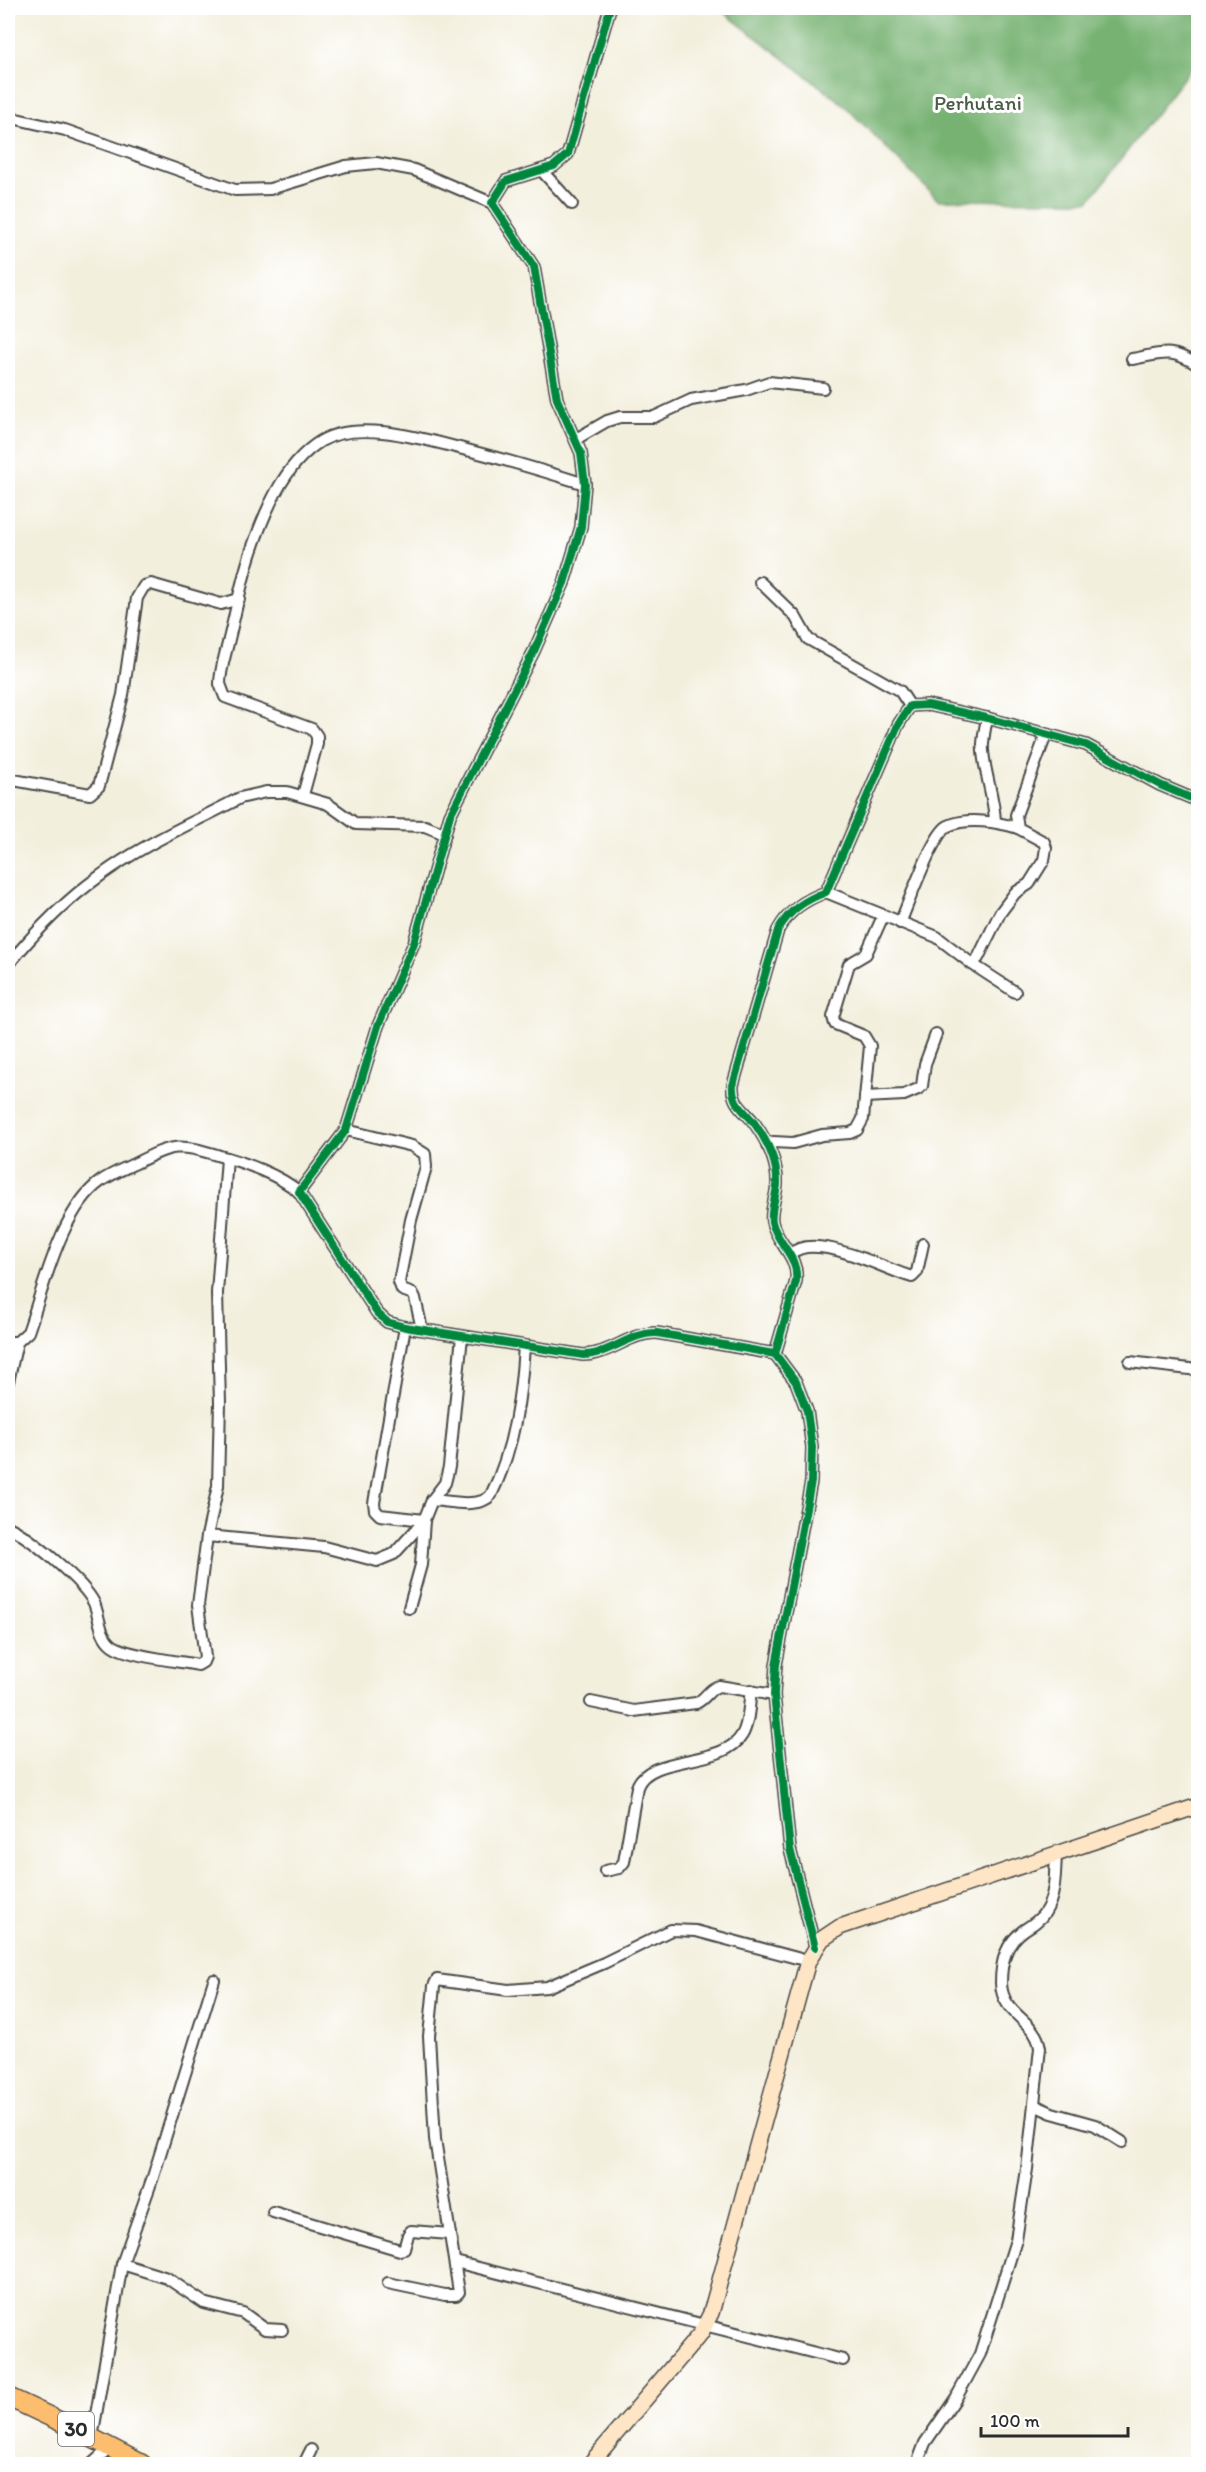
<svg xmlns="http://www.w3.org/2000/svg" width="1206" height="2472" viewBox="0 0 1206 2472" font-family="Itim,sans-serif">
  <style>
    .forest { fill: #77b272; stroke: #516e4e; stroke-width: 1.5 }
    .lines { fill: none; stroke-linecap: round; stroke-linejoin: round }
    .street-casing { stroke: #494846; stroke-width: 14 }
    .secondary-casing { stroke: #494846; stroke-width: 18 }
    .highway-casing { stroke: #494846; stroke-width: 21 }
    .street { stroke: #fff; stroke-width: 10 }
    .secondary { stroke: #fee5c5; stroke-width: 15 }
    .highway { stroke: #fcbd6e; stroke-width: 18 }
    .cycleway-casing { stroke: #fff; stroke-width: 11 }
    .cycleway { stroke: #00873e; stroke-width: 8 }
    .labels { text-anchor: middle; stroke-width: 6; stroke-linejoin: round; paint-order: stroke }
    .shield { fill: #fff; stroke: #6b6b6b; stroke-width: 1.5 }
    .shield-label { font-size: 20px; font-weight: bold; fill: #2b2b2b }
    .park-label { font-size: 21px; fill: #4a5c46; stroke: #fff }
  </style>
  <rect width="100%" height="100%" fill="#fff"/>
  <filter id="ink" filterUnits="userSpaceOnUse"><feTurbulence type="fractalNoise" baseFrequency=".0167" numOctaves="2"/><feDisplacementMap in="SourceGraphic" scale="12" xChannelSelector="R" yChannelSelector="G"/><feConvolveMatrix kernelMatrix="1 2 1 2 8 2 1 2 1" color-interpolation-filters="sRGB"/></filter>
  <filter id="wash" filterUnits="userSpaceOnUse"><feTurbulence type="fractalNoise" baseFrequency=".008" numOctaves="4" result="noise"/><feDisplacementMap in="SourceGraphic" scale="24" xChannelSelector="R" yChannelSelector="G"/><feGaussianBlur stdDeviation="1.35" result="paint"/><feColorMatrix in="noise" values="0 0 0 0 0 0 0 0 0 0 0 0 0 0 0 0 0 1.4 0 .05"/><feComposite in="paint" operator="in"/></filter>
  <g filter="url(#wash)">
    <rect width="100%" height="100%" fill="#f3efdd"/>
    <polygon class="forest" points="718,8 1198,8 1198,59 1089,201 938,200 844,105"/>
  </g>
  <g filter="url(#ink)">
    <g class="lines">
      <g class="street-casing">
        <g id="street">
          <path d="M610,8l-42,146 -14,12 -48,15 -14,22 42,64 23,132 24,54 4,31 -4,43 -17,56 -30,68 -84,164 -36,128 -36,83 -32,104 -47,62 78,121 10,9 18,5 178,28c27,0 47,-23 74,-22l118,21 21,28 11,29 5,36 -1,35 -35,183 -2,30 16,154 25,98"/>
          <polyline points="8,117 65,130 235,190 270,189 346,166 376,163 414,170 492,203"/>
          <polyline points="541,170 572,204"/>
          <path d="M1132,359c32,-6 38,-11 66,6"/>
          <polyline points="576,439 607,421 620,417 654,417 691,400 746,390 769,382 823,388"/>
          <polyline points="760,582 795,616 808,639 900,691 910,706"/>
          <path d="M987,718c-2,11 -5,23 -4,33 2,24 11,46 12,70"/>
          <polyline points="8,779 90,794 99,786 123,695 137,598 144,586 151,584 221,604 239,599"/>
          <path d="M303,795l14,-51v-8l-5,-7 -87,-32 -5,-13c0,-15 6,-31 9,-45 7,-28 12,-56 21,-84 13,-39 33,-91 71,-114 38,-23 109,0 150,10 39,10 76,21 114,33"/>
          <polyline points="826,892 937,937 972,964 1015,992"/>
          <path d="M900,923c8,-18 33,-90 48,-97 19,-9 50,-4 70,2"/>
          <polyline points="972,964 978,958 1000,913 1015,893 1029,884 1044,860 1046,848 1044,842 1018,828 1016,815 1046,735"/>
          <path d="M8,965c26,-32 58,-65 92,-89 43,-32 93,-53 140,-78l26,-6h21l41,12 28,20 69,2 20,8"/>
          <polyline points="865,1097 904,1095 918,1089 922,1086 925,1064 936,1034"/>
          <polyline points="346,1130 412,1146 425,1154 426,1167 411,1220 399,1282 402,1290 413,1294 415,1298 422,1329"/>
          <polyline points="767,1146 773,1142 793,1143 822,1135 850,1133 857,1130 863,1119 870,1046 864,1036 835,1024 833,1017 849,964 866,954 883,916"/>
          <path d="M791,1254c23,-23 93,15 121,23l5,-5 6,-28"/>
          <polyline points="405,1327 374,1503 375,1510 380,1515 424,1520"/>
          <path d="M8,1342h9l11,-10c16,-45 33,-123 73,-151 10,-7 22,-12 33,-17 40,-20 43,-21 86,-8 24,6 61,20 79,36"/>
          <path d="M775,1354l21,-73c3,-25 -19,-37 -24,-59 -2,-12 4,-25 5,-37 1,-21 -10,-44 -22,-61 -9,-13 -24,-20 -22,-39l45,-155c11,-20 27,-30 48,-38l72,-167 12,-19 18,-1 59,13 99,27 74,40 38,16"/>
          <polyline points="1130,1362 1198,1370"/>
          <polyline points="8,1382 17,1342"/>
          <path d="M432,1500c17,1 47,9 59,-5 23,-46 30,-99 33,-149"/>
          <path d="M8,1527c21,9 76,55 86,76 6,14 5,32 18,42 14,11 67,16 86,20l5,-3 2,-5 -7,-52 9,-69 11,-50 2,-83 -3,-110 10,-135"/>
          <polyline points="207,1536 324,1547 377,1561 394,1554 424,1521"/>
          <polyline points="409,1608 421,1565 424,1520 432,1500 445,1483 449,1467 462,1336"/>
          <path d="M591,1702l43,9 62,-8c10,-4 13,-15 23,-17l55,9"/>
          <path d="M605,1871l14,-3 5,-6 13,-75c12,-34 86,-19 105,-52 7,-12 7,-31 9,-45"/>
          <polyline points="1034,2105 1052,2113 1095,2125 1122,2142"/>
          <polyline points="273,2212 400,2250 404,2249 408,2235 411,2231 450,2234"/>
          <polyline points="455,2262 843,2360"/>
          <polyline points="122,2264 167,2278 204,2303 243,2313 265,2329 282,2330"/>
          <polyline points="388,2283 445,2295 456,2295 459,2292 435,2139 429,2036 434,1986 437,1980 508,1990 547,1987 604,1963 671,1930 696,1931 808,1961"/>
          <polyline points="92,2438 122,2264 153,2177 214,1980"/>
          <polyline points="92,2464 111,2447"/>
          <polyline points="304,2464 311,2450"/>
          <path d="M917,2464l8,-21 31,-45 24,-44 36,-114 11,-71 13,-121c-4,-29 -38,-32 -39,-65 0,-22 5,-40 23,-53 8,-5 16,-10 21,-18 11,-17 10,-40 11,-59"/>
        </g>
      </g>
      <g class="secondary-casing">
        <polyline id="secondary" points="590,2464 701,2333 711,2313 808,1961 822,1939 840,1927 1198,1806"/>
      </g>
      <g class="highway-casing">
        <polyline id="highway" points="8,2397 59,2421 142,2464"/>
      </g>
      <use href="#street" class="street"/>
      <use href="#secondary" class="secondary"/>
      <use href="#highway" class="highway"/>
      <g class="cycleway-casing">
        <g id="cycleway">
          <path d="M610,8l-42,146 -14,12 -48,15 -14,22 42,64 23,132 24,54 4,31 -4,43 -17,56 -30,68 -84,164 -36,128 -36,83 -32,104 -47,62 78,121 10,9 18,5 178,28c27,0 47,-23 74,-22l118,21 21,28 11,29 5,36 -1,35 -35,183 -2,30 16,154 25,98"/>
          <path d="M775,1354l21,-73c3,-25 -19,-37 -24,-59 -2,-12 4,-25 5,-37 1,-21 -10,-44 -22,-61 -9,-13 -24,-20 -22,-39l45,-155c11,-20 27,-30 48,-38l72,-167 12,-19 18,-1 59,13 99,27 74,40 38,16"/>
        </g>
      </g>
      <use href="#cycleway" class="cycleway"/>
    </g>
  </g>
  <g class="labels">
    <rect class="shield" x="58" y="2412" width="36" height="34" rx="4.5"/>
    <g class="shield-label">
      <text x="76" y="2436">30</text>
    </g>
    <g class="park-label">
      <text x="978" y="110">Perhutani</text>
    </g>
  </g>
  <rect width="1206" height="2472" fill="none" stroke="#fff" stroke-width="30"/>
  <path d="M981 2427v9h147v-9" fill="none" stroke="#2b2b2b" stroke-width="3"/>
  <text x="990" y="2427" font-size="18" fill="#2b2b2b" stroke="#ffffff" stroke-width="4.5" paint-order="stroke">100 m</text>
</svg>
